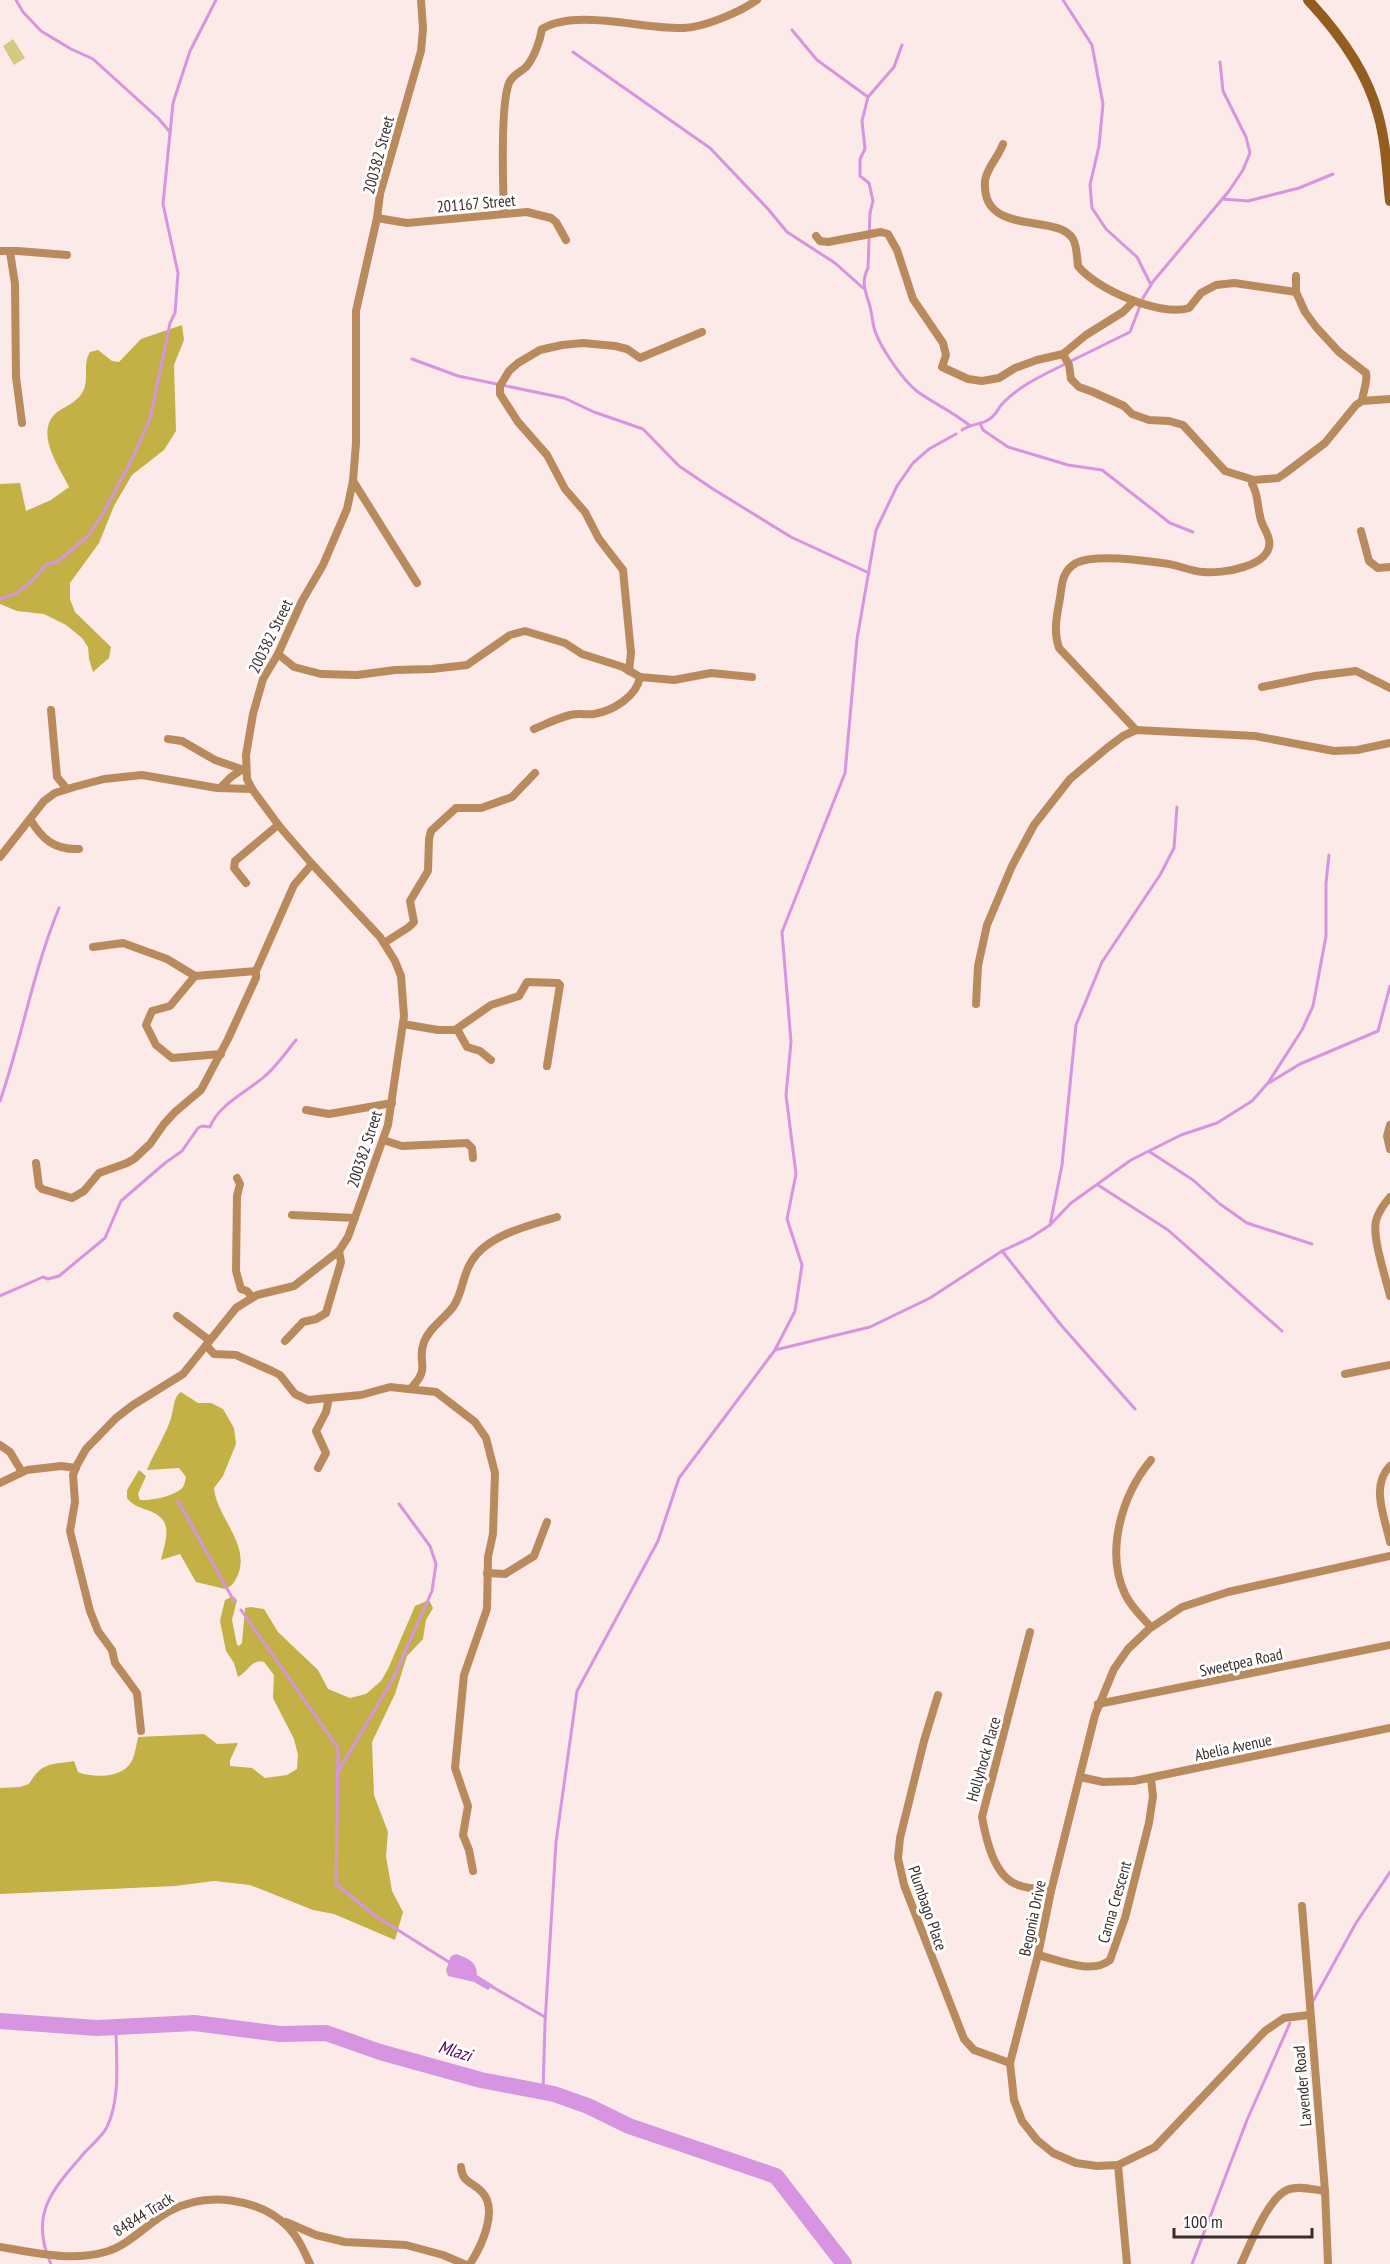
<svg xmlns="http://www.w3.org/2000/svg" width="1390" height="2264" viewBox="0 0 1390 2264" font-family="'PT Sans Narrow',sans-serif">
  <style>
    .green { fill: #d4c980 }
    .forest { fill: #c3b145 }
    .water { fill: #d794e0 }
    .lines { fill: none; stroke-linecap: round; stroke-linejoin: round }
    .stream { stroke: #d794e0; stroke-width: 3 }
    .river { stroke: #d794e0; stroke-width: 16 }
    .street { stroke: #b98b5c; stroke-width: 8 }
    .secondary { stroke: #935d1f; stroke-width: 10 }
    .labels { text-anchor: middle; stroke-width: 6; stroke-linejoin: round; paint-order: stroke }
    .street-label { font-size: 16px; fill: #392e2c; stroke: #fff }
    .water-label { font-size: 18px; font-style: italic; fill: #570063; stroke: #fff }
  </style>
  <rect width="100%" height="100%" fill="#fbeae7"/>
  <polygon class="green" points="13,39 25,58 14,65 3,46"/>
  <g class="forest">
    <path d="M182,325l2,15 -10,25 2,66 -12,19 -32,25 -18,31 -15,37 -29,40v16l5,13 36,35 -2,11 -16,14 -4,-13 -1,-12 -6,-9 -16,-13 -22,-11 -27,-3 -17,-7v-120l20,-1 6,28 25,-11 18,-13c-9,-19 -35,-54 -13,-74 8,-6 21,-11 26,-20 8,-12 0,-29 8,-41l8,-2 14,11 7,1 22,-23z"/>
    <path d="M181,1392l17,11h13l12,6 11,19 2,16 -13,32 -9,12c3,30 34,53 25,84 -3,8 -6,14 -14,17l-29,-7 -16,-28 -19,6c5,-22 14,-41 -14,-50 -8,-3 -15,-5 -20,-12v-8l12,-20 7,6 -8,18 2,6c10,1 36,-4 43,-13 2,-3 2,-7 3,-10l-7,-9 -32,2c7,-18 18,-33 24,-52 3,-9 2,-21 10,-26z"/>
    <path d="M233,1596l4,4 -5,20 5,25 2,1 3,-3 3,-35 6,-1 13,2 14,23 40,38 10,19 22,9 16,-4 15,-13 7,-12 27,-63 14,-6 4,8 -7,12 -3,19 -16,17 -12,38 -23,48 2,53 14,37 -2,24 6,35 11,21 -8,28 -61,-26 -21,-4 -63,-25 -36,-4 -39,5 -175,8v-106l20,-1 9,-3c13,-22 21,-19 45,-23l4,11c14,6 41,6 51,-7 6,-7 7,-19 9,-28l66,-3 13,10 21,-1 -8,17v6l22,2 13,10 22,-3 10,-6 1,-14 -4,-16 -21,-41 1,-23 -10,-13c-13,-3 -16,10 -26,15l-4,-14 -8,-12 -6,-30 5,-21z"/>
  </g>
  <path class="water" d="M456,1954c11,4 21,7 21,21l16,10 -5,5 -14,-8 -26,-6 -2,-6 5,-14z"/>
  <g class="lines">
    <g class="stream">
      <polyline points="16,0 23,12 41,31 71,49 93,59 158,118 170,132"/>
      <polyline points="1063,0 1092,45 1103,104 1099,146 1090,185 1092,208 1106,229 1137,257 1151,285 1143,298"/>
      <polyline points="792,30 817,60 868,97"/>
      <path d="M902,45l-8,22 -26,30 -6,24 3,28 -5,10v17l9,7 4,18 -3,12 -2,55c-7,14 -3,22 1,35 3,9 3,19 6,28 6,17 28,50 43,61 17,12 35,20 51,33"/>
      <polyline points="573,52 710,148 768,209 787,232 835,263 863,288"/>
      <polyline points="1223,199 1248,201 1299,188 1333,174"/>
      <polyline points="1151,284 1229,191 1243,170 1250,153 1246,137 1223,91 1220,62"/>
      <polyline points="412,359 458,376 564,398 594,412 643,429 679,466 713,489 791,537 869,573"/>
      <polyline points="1071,361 1130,332 1140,306"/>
      <polyline points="980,423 983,430 1008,447 1068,465 1102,470 1170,523 1193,532"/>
      <path d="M962,430c8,-6 18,-5 26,-10 9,-5 9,-11 15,-17 16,-17 40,-28 60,-38"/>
      <polyline points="0,599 15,594 30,583 46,565 57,562 89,535 102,515 131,461 150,419 170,323 175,313 178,273 163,204 173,103 190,51 216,0"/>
      <polyline points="1268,1083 1302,1030 1313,1006 1326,936 1326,883 1329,855"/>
      <path d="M0,1101c22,-63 33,-130 59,-193"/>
      <polyline points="1150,1152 1193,1180 1220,1204 1247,1223 1312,1244"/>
      <polyline points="1098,1185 1168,1230 1282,1331"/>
      <polyline points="1050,1225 1062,1165 1076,1025 1102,962 1160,875 1174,848 1177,807"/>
      <polyline points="1002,1251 1061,1325 1135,1409"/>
      <path d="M0,1296l43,-19 5,2 11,-3 46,-38 16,-37 44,-38 17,-12 16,-23 4,-2 8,1c9,-23 36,-34 55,-51 12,-10 21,-24 31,-36"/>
      <polyline points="775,1350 870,1327 930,1298 1002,1251 1030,1238 1050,1225 1071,1203 1131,1160 1181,1135 1217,1123 1252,1101 1267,1084 1300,1064 1378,1031 1390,986"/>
      <polyline points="178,1501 234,1601"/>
      <polyline points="241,1610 338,1748 336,1884 374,1915 452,1964"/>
      <polyline points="339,1770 393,1679 432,1591 436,1564 430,1546 399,1504"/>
      <polyline points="489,1985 545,2017"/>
      <polyline points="1313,2001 1356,1923 1390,1872"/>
      <polyline points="543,2092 545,2023 556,1842 577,1691 658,1541 679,1478 775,1350 795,1311 802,1265 787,1219 796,1174 786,1095 791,1042 782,932 845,773 857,639 876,530 897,486 913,463 929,449 956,434"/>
      <path d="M51,2264c-23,-51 3,-76 35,-113 7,-7 17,-16 21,-24 14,-29 9,-69 9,-100"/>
      <polyline points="1192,2264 1247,2120 1290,2023"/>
    </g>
    <polyline class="river" points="0,2021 97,2028 194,2023 280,2034 326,2033 380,2052 481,2080 554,2094 588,2106 629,2126 776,2176 844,2264"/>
    <g class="street">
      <path d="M1003,144c-4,12 -17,25 -18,37 -4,57 72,31 88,58 4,7 4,19 5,27 18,23 82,51 111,42l12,-15 15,-8 18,-2 62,9"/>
      <path d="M504,214c-1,-28 -4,-108 5,-131 4,-9 11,-10 17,-16 8,-9 14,-26 16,-38 35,-21 103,1 142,-1 21,-1 56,-16 73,-28"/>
      <polyline points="377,218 407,223 527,212 551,218 556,222 566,240"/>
      <polyline points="816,236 820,241 828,242 881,232 888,234 897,250 913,299 943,343 946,355 942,367 968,379 982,381 999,378 1015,368 1037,360 1063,354 1086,335 1123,312 1134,301"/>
      <polyline points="0,251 18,251 67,255"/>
      <polyline points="10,252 15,284 16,377 22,423"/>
      <path d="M1296,276v16l9,20 11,15 23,25 27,21c2,8 -3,19 -4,28"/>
      <polyline points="1063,354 1069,365 1071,379 1079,387 1093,392 1124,406 1132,414 1149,420 1169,421 1183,425 1225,471 1254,480"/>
      <polyline points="353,481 417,583"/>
      <polyline points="1361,531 1369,561 1378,568 1390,567"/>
      <polyline points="278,654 294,667 321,674 357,675 395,670 432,669 467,665 510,635 525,631 565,643 582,654 623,667 640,677 674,680 711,673 752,677"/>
      <polyline points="629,671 631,653 623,570 599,539 585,512 565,489 547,455 518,422 500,394 500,386 509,371 518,363 540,350 562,345 583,343 615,346 627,349 640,358 702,332"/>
      <polyline points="1262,687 1315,676 1356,671 1390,688"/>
      <polyline points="51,710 57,777 67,789"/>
      <path d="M534,729c12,-5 24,-11 36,-14 8,-2 16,0 24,-1 19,-3 43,-18 46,-37"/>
      <path d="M1136,730l-77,-82c-6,-17 -2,-33 1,-50 2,-14 2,-27 16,-35 19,-9 65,-3 86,0 14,1 27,8 41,9 17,2 71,-5 66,-32 -1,-6 -5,-12 -7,-17 -5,-12 -3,-29 -10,-39l2,-4 24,-2 6,-4 41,-31 31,-38 6,-4 28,-2"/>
      <polyline points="168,739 182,741 215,760 241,769"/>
      <polyline points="220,788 231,777 243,769"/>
      <path d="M30,819c12,20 24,31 49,30"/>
      <polyline points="0,857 44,801 55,793 74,787 104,779 142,775 217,788 252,789"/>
      <polyline points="246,883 234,868 235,861 278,825"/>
      <polyline points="384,943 409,927 414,922 410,901 428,871 429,839 431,831 456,808 481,808 512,797 535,773"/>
      <polyline points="93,947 123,943 167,959 195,976 256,971"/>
      <polyline points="195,976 170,1006 152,1011 146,1025 156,1045 172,1058 221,1054"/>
      <polyline points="976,1004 978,966 987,925 1012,866 1034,825 1070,779 1107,748 1123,736 1136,730 1255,736 1334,751 1357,750 1390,743"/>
      <polyline points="403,1024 438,1030 455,1030 491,1005 519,996 527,982 558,983 560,985 547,1066"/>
      <polyline points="457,1029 467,1047 480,1051 491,1060"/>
      <polyline points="306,1110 329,1114 392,1103"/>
      <polyline points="1390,1125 1387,1136 1390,1149"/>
      <polyline points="383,1140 402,1146 467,1143 472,1148 473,1158"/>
      <polyline points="36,1163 39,1186 42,1189 72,1198 84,1191 99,1173 127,1163 134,1159 150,1144 164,1124 175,1112 201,1090 228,1039 256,978 256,971 294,885 312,864"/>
      <polyline points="237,1178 240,1184 237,1196 236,1271 241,1289 247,1291 252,1297"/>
      <path d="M1390,1197c-6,7 -12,15 -14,24 -4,17 10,57 14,75"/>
      <polyline points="292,1215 355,1218"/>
      <polyline points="177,1316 209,1340"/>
      <polyline points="285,1341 303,1322 316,1319 326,1313 341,1262 339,1251"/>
      <polyline points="206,1345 214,1354 236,1355 272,1371 280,1375 295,1394 308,1400 361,1395 390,1387 436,1392 475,1422 486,1438 495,1473 493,1534 488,1557 487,1609 464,1675 455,1768 468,1806 463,1835 469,1850 473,1871"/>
      <polyline points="1345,1374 1390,1365"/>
      <path d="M411,1388c21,-21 5,-25 13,-46 6,-15 19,-22 29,-35 9,-12 9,-29 17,-43 15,-29 58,-38 87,-47"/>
      <polyline points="0,1445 10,1452 22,1472"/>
      <path d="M1390,1466c-20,20 -5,52 0,76"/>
      <polyline points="318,1468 326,1453 316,1431 326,1412 329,1398"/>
      <polyline points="0,1483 27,1470 61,1466 76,1468"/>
      <polyline points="487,1573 505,1574 534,1556 547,1522"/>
      <path d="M1151,1627c-9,-10 -20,-20 -26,-33 -20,-43 -3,-99 26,-134"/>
      <path d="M1030,1632l-48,185c4,22 12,60 36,68 10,4 22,4 33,6"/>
      <polyline points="938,1695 924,1741 900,1838 898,1858 904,1885 964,2039 974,2050 1010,2063"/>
      <polyline points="1098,1704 1390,1645"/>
      <polyline points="141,1731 137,1693 115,1663 112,1650 98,1631 90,1611 70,1531 75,1502 73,1475 77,1465 86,1449 116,1418 133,1405 183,1374 236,1308 257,1295 294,1286 339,1251 348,1237 388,1125 404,1016 401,976 395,961 380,937 312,864 280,827 252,789 247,779 246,755 253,714 263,679 278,654 302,601 323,565 347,509 353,481 356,443 356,311 377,218 380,194 421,51 423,29 421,0"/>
      <polyline points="1080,1777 1103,1782 1134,1781 1390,1728"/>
      <polyline points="1302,1906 1325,2191 1328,2264"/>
      <path d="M1038,1955c21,5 54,20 72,5l15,-42 24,-95 4,-27 -2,-17"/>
      <polyline points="1309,2015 1284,2018 1265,2031 1155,2147 1118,2165 1097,2166 1076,2163 1053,2153 1037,2140 1022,2121 1014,2100 1010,2063 1038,1955 1051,1891 1095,1715 1114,1669 1128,1649 1149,1629 1182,1607 1228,1592 1390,1556"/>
      <polyline points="1118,2165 1127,2264"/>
      <path d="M461,2167c1,16 12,15 21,25 17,18 -1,55 -12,72"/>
      <polyline points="286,2222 316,2235 345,2242 406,2245 443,2255 464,2264"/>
      <path d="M0,2247c33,5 71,15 105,5 25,-7 42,-29 65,-41 37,-20 90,-13 119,17 10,11 15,23 21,36"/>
      <path d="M1241,2264c9,-19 27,-66 46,-74 11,-5 27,0 38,1"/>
    </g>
    <path class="secondary" d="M1308,0c29,31 59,72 70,114 8,28 9,58 12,87"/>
  </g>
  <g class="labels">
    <g class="street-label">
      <text transform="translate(378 155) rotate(-75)" y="6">200382 Street</text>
      <text transform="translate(476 203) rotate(-5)" y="6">201167 Street</text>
      <text transform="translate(270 636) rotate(-64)" y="6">200382 Street</text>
      <text transform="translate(364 1149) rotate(-72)" y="6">200382 Street</text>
      <text transform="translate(1241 1662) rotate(-12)" y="6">Sweetpea Road</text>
      <text transform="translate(1233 1747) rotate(-12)" y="6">Abelia Avenue</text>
      <text transform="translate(983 1759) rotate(-74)" y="6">Hollyhock Place</text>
      <text transform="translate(1114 1902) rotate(-74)" y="6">Canna Crescent</text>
      <text transform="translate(928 1908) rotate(71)" y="6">Plumbago Place</text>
      <text transform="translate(1032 1918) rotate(-78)" y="6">Begonia Drive</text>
      <text transform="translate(1302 2086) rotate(-95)" y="6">Lavender Road</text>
      <text transform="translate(143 2214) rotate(-32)" y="6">84844 Track</text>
    </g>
    <g class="water-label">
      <text transform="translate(455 2051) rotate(17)" y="6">Mlazi</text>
    </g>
  </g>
  <path d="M1174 2228v9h138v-9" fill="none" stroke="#392e2c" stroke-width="3"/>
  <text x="1183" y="2228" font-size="18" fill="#392e2c" stroke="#ffffff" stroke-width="4.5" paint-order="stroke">100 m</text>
</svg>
